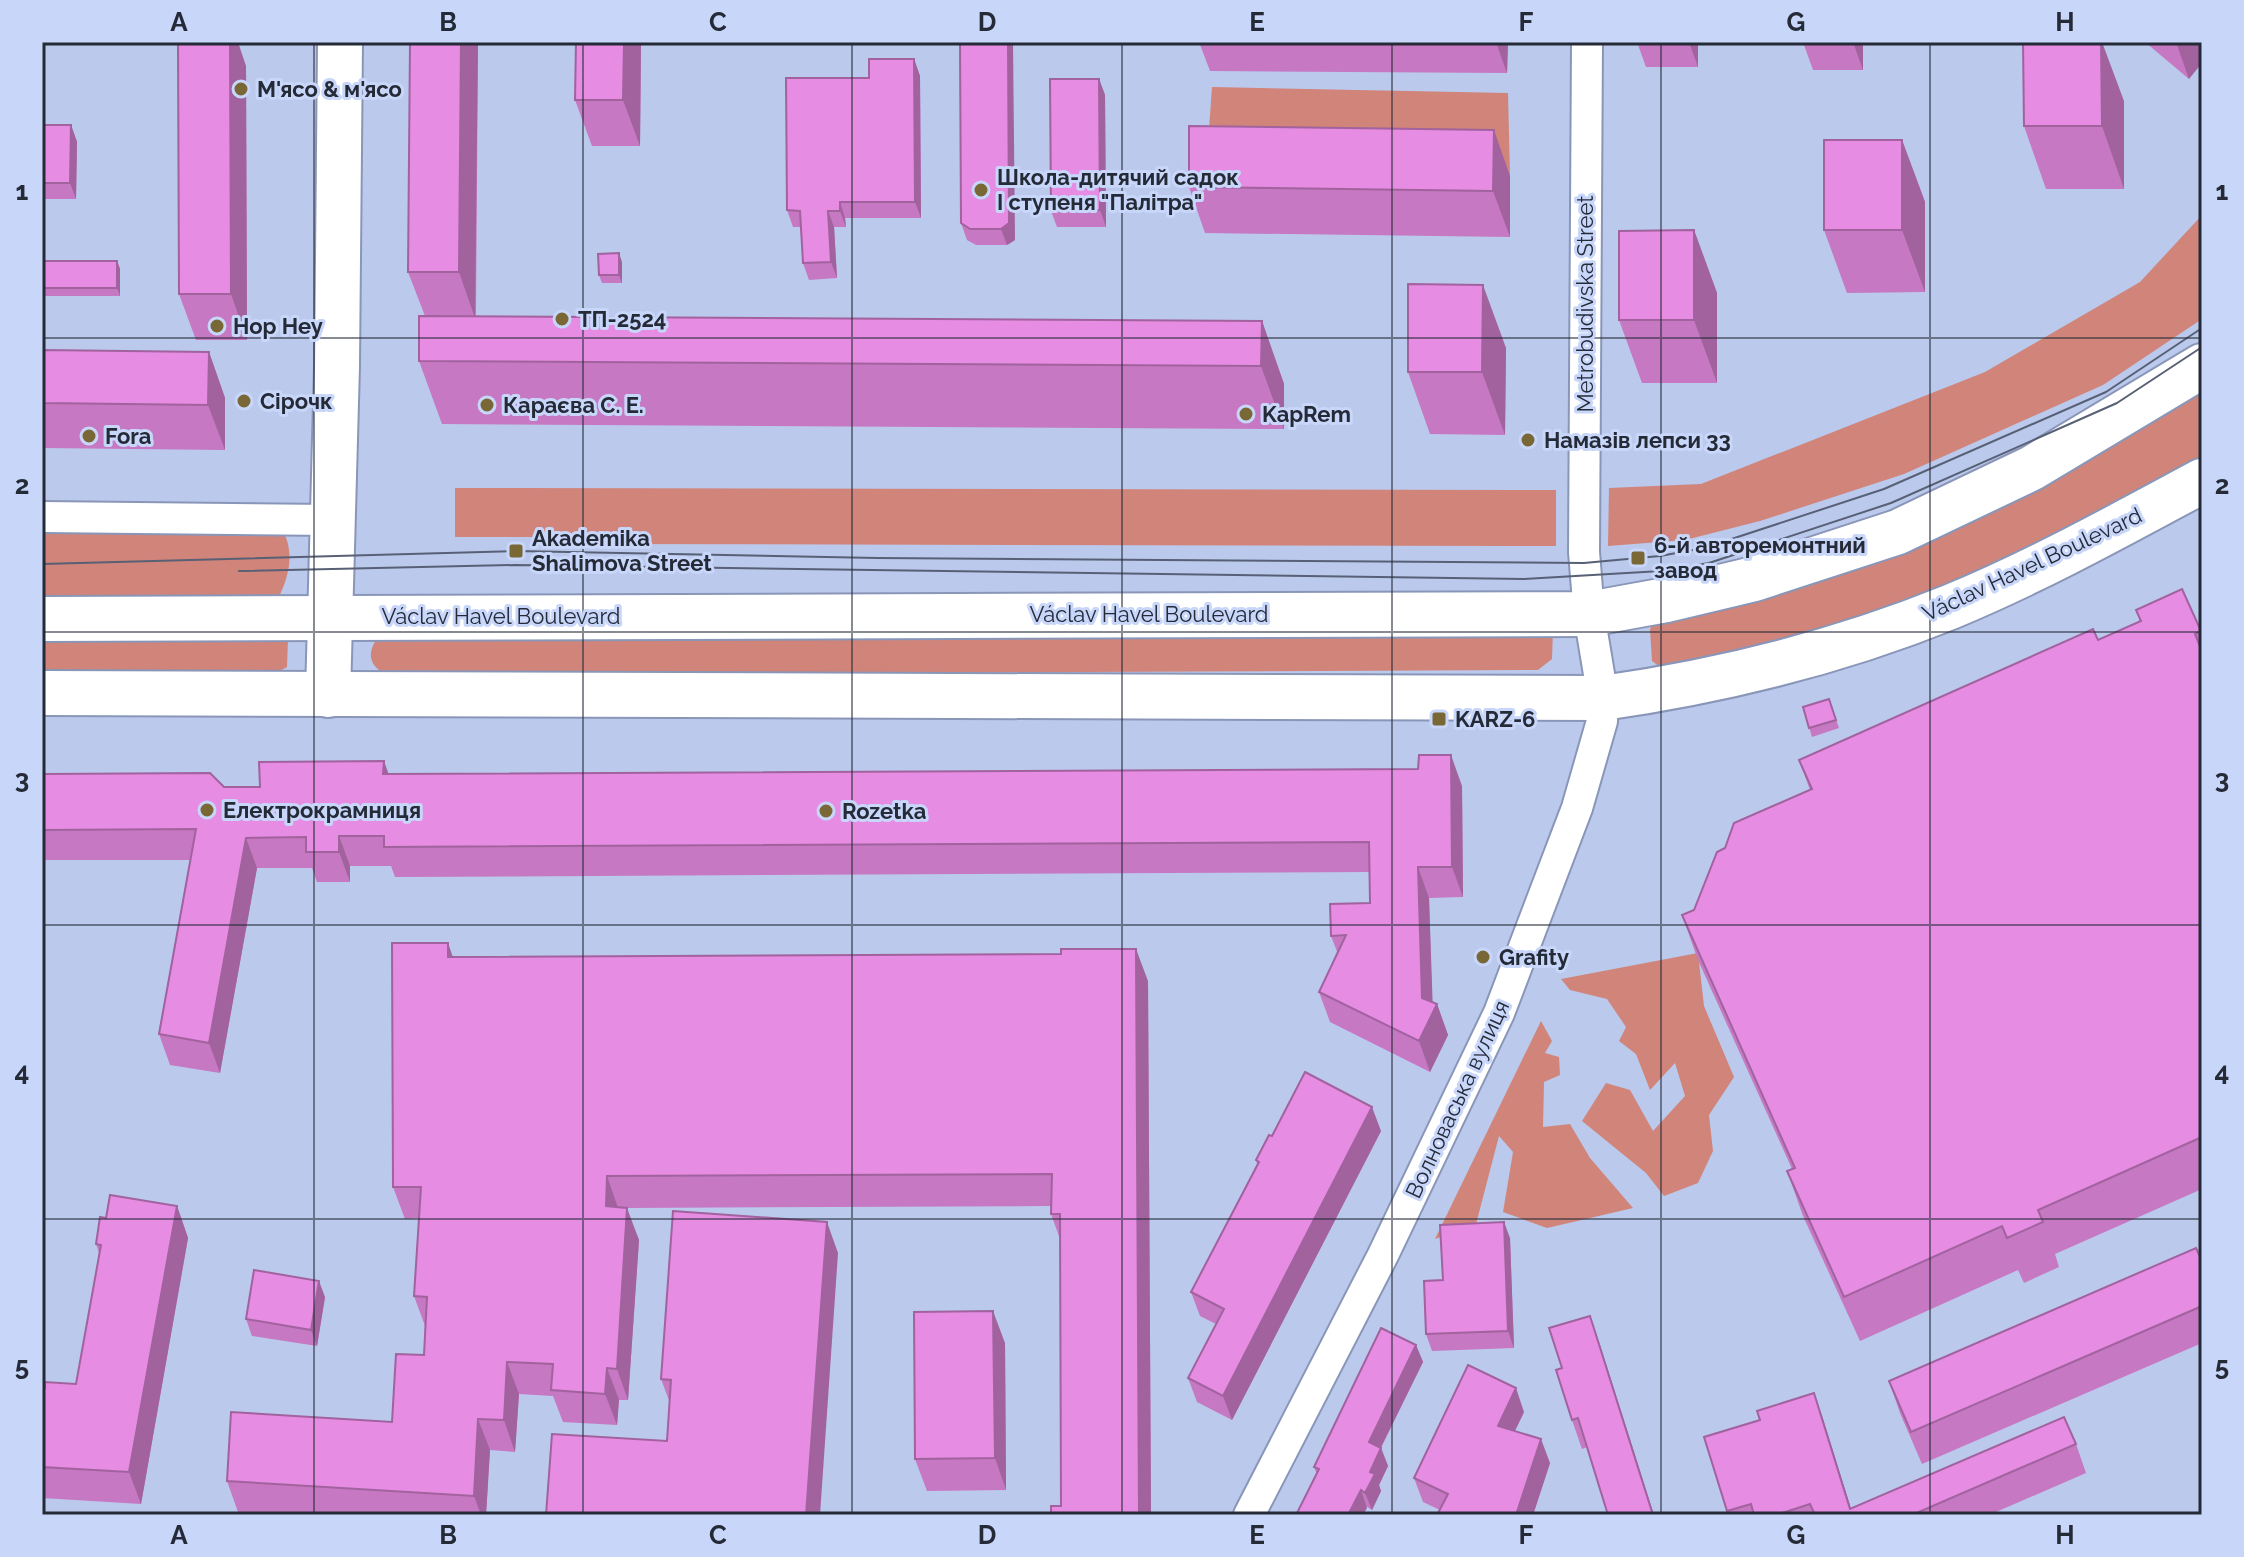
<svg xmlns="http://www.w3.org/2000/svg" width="2244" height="1557" viewBox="0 0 2244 1557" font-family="Raleway,sans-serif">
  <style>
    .green { fill: #d18479 }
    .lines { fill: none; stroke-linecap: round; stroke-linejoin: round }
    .street-casing { stroke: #8996b8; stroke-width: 34 }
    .secondary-casing { stroke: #8996b8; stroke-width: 48 }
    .street { stroke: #fff; stroke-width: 30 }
    .secondary { stroke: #fff; stroke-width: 44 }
    .tram { stroke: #586075; stroke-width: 2 }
    .wall { fill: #c678c2 }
    .shaded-wall { fill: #a1629e }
    .building { fill: #e68ce2; stroke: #a1629e; stroke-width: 2 }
    .grid { fill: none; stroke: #252a37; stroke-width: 2; stroke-opacity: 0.55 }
    .poi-dot { fill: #7a6736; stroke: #c8d6fa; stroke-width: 3 }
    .labels { text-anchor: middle; stroke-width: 6; stroke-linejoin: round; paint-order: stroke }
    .poi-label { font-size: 22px; font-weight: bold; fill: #252a37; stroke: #c8d6fa; text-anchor: start }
    .street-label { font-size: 22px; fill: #252a37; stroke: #c8d6fa }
    .neatline { fill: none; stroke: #252a37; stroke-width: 3 }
    .grid-label { font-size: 26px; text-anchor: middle; font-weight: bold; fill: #252a37 }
  </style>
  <rect width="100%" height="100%" fill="#bbc9ed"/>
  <g class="green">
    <polygon points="1212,87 1508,93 1510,176 1206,172"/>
    <polygon points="2202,215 2202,319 2103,385 1904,474 1760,521 1685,540 1608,546 1609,488 1701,484 1985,372 2140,282"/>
    <polygon points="2202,385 2202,461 2088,528 1944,587 1789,645 1669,674 1652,661 1650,629 1658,614"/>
    <polygon points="455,488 1556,490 1556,546 590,544 590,537 455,537"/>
    <path d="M42,526h239c14,26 9,48 -3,73l-236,1z"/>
    <path d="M1553,630l-1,29 -14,11 -1149,5c-19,-6 -24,-22 -11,-37z"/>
    <polygon points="42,632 288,639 287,667 274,674 42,676"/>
    <polygon points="1698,953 1704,1006 1734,1077 1709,1115 1713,1151 1698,1183 1664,1196 1646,1173 1582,1121 1606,1083 1630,1090 1653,1131 1685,1096 1675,1063 1650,1090 1636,1054 1619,1041 1626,1027 1607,999 1570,990 1561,979"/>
    <polygon points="1541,1021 1552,1041 1545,1053 1559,1057 1560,1075 1544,1082 1543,1127 1570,1124 1590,1158 1633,1208 1547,1228 1503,1212 1513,1152 1499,1136 1476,1224 1435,1239"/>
  </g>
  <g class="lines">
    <g class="street-casing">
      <g id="street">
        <polyline points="42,517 334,520"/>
        <polyline points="1249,1515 1383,1255 1499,1013 1577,808 1602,721 1603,698 1589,614 1584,552 1587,42"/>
      </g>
    </g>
    <g class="secondary-casing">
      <g id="secondary">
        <polyline points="42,619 1589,614 1666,600 1754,579 1898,532 2032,468 2202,366"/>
        <path d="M42,693l1561,5c119,-17 236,-46 347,-91 87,-36 170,-82 252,-126"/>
        <polyline points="328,695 337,366 340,42"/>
      </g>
    </g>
    <use href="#street" class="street"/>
    <use href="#secondary" class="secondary"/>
    <g class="tram">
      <polyline points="42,564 516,551 877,558 1584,563 1660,556 1704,548 1884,489 2106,392 2202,328"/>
      <polyline points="239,571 515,565 1524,579 1661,571 1709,563 1891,503 2117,403 2202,347"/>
    </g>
  </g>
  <g class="wall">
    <polygon points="410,42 478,42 476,316 1262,321 1284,384 1284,429 442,424 419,361 425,316 408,272"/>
    <polygon points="576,42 641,42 640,146 592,146 575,100"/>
    <polygon points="960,42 1015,240 1007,245 976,245 967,240 961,223"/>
    <polygon points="1199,42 1508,42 1507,73 1210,71"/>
    <polygon points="1637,42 1698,42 1698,67 1646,67"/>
    <polygon points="1803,42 1863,42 1863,70 1813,70"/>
    <polygon points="2145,42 2202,42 2189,79"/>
    <polygon points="914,59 920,76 921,218 845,218 846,227 834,227 837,278 809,280 803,263 801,227 793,227 787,210 869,78"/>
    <polygon points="246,66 247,340 196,340 179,294"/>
    <polygon points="1099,79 1105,95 1106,227 1057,227 1051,211"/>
    <polygon points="2124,101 2124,189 2046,189 2024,126"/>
    <polygon points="42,125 71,125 77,142 76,199 42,199"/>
    <polygon points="1902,140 1925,202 1925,292 1847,293 1824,230"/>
    <polygon points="1510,176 1510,237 1205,233 1189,187"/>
    <polygon points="1694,230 1717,293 1717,383 1642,383 1619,320"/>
    <polygon points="42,261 117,261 120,269 120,296 42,296"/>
    <polygon points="622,262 622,283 602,283 599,275"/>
    <polygon points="1506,348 1505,435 1430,434 1408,372"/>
    <polygon points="42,350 209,352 225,398 225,450 42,448"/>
    <polygon points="2182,589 2202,634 2202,1189 2055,1254 2059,1267 2024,1283 2018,1270 1860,1341 1803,1216 1787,1171 1792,1169 1698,960 1682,915 1694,910 1725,848 1810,790 1799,760 2098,640 2140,621 2136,610"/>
    <polygon points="1829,699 1839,728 1812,737 1803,707"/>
    <polygon points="42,774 224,787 260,787 388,774 1462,786 1463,897 1429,898 1432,1002 1437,1004 1448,1035 1430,1072 1330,1022 1319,992 1338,954 1331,936 1370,903 1370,872 395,877 391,866 350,866 350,882 317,882 312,868 257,868 220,1073 170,1065 159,1034 191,860 43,860 43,879 42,879"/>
    <polygon points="453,957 1148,981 1151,1515 1051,1515 1061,1506 1060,1239 1051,1214 1051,1206 625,1208 639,1240 628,1400 619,1400 617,1425 563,1422 553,1396 519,1394 515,1452 490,1450 486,1515 280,1515 238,1512 227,1481 392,1422 424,1355 425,1326 414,1296 419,1218 405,1219 393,1187"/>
    <polygon points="1381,1131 1232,1420 1197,1402 1188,1378 1216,1324 1200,1316 1191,1292 1257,1164 1256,1160 1272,1136"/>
    <polygon points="177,1206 188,1238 141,1504 42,1498 42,1388 76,1384 99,1253 96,1244 106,1218"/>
    <polygon points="1510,1238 1514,1348 1432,1351 1426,1334 1443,1280"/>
    <polygon points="838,1253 667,1441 670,1403 661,1379"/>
    <polygon points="2202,1261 2202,1343 1922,1464 1900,1413 1889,1381"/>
    <polygon points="325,1297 317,1346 252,1336 246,1319"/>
    <polygon points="1005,1343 1006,1490 927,1491 915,1459"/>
    <polygon points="1416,1345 1423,1362 1381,1448 1388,1466 1379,1485 1381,1491 1372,1510 1317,1474 1314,1467"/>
    <polygon points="1600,1345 1587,1447 1582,1449 1572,1420 1562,1368"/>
    <polygon points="1814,1393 1851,1509 2076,1444 2086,1473 1989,1515 1729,1515 1727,1511 1760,1420"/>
    <polygon points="1524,1412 1515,1431 1550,1463 1533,1515 1437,1515 1440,1510 1423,1502 1414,1478"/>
  </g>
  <g class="shaded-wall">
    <polygon points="230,42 238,42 246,66 247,340 231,294"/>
    <polygon points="461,42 478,42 475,318 459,272"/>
    <polygon points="624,42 641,42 640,146 623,100"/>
    <polygon points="1008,42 1013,42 1015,240 1007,245 1001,229"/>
    <polygon points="1496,42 1508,42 1507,73"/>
    <polygon points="1689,42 1698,42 1698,67"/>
    <polygon points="1853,42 1863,42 1863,70"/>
    <polygon points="2101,42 2102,42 2124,101 2124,189 2102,126"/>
    <polygon points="2176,42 2202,42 2202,63 2189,79"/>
    <polygon points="914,59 920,76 921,218 915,202"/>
    <polygon points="1099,79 1105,95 1106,227 1100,210"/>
    <polygon points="71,125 77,142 76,199 70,183"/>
    <polygon points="1494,130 1510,176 1510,237 1493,191"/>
    <polygon points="1902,140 1925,202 1925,292 1902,230"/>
    <polygon points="840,202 845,218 846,227 840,211"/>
    <polygon points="828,211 834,227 837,278 831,262"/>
    <polygon points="1694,230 1717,293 1717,383 1694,320"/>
    <polygon points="619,253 622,262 622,283 619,275"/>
    <polygon points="117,261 120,269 120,296 117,288"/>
    <polygon points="1483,285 1506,348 1505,435 1482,372"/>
    <polygon points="1262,321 1284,384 1284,429 1261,366"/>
    <polygon points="209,352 225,398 225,450 208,405"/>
    <polygon points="1451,755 1462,786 1463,897 1452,867"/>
    <polygon points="384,761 395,792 383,774"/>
    <polygon points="339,836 350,866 350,882 339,852"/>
    <polygon points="246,838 257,868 220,1073 209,1043"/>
    <polygon points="42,857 43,860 43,879 42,875"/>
    <polygon points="1418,867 1429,898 1433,1013 1437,1004 1448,1035 1430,1072 1419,1041 1422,998"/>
    <polygon points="448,943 459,975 448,957"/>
    <polygon points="1136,949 1148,981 1151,1515 1139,1515"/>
    <polygon points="1372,1107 1381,1131 1232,1420 1223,1396"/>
    <polygon points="607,1176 618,1208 606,1206"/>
    <polygon points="177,1206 188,1238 141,1504 129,1472"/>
    <polygon points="627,1208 639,1240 628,1400 617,1369"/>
    <polygon points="827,1222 838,1253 820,1515 806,1515"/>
    <polygon points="1504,1222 1510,1238 1514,1348 1508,1331"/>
    <polygon points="319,1281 325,1297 317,1346 311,1330"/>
    <polygon points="993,1311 1005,1343 1006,1490 995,1458"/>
    <polygon points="1590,1316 1600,1345 1654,1515 1653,1515"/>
    <polygon points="1416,1345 1423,1362 1375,1459 1369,1442"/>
    <polygon points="507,1362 519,1394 515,1452 504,1420"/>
    <polygon points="607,1368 619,1400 617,1425 605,1394"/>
    <polygon points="1516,1388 1524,1412 1506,1449 1498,1426"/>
    <polygon points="1814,1393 1824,1422 1853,1515 1852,1515"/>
    <polygon points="478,1419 490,1450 486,1515 481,1515 474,1496"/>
    <polygon points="1541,1439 1550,1463 1533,1515 1516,1515"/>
    <polygon points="1381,1448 1388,1466 1379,1485 1381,1491 1372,1510 1365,1493 1370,1472"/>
    <polygon points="1361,1490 1367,1508 1363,1515 1348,1515"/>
  </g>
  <g class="building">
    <polygon points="178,42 230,42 231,294 179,294"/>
    <polygon points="410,42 461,42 459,272 408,272"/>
    <polygon points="576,42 624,42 623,100 575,100"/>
    <polygon points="960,42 1008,42 1009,223 1001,229 970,229 961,223"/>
    <polygon points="2023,42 2101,42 2102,126 2024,126"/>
    <polygon points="869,59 914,59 915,202 840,202 840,211 828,211 831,262 803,263 800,211 787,210 786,78 869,78"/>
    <polygon points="1050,79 1099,79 1100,210 1051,211"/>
    <polygon points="42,125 71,125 70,183 42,183"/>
    <polygon points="1189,126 1494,130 1493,191 1189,187"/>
    <rect x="1824" y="140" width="78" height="90"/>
    <polygon points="1694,230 1694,320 1619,320 1619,231"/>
    <polygon points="619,253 619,275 599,275 598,254"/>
    <rect x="42" y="261" width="75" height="27"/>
    <polygon points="1408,284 1483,285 1482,372 1408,372"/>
    <polygon points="419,316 1262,321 1261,366 419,361"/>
    <polygon points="42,350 209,352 208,405 42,403"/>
    <polygon points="2182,589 2201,631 2195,634 2202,651 2202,1137 2038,1210 2043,1222 2007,1238 2002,1226 1844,1297 1787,1171 1795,1168 1682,915 1694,910 1717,852 1725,848 1734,823 1812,789 1799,760 2093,629 2098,640 2141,621 2136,610"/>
    <polygon points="1829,699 1836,720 1809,728 1803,707"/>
    <polygon points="1419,755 1451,755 1452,867 1418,867 1422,998 1437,1004 1419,1041 1319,992 1346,935 1331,936 1330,904 1370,903 1369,842 384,847 384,836 339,836 339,852 306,852 306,837 246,838 209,1043 159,1034 196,829 42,830 42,774 210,773 224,787 260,787 259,762 384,761 383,774 1418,769"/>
    <polygon points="392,943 448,943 448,957 1061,954 1061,949 1136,949 1139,1515 1051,1515 1051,1506 1061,1506 1060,1214 1051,1214 1052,1174 607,1176 606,1206 627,1208 617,1369 607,1368 605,1394 551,1390 553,1364 507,1362 504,1420 478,1419 474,1496 227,1481 231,1412 392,1422 396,1354 424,1355 427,1297 414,1296 421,1187 393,1187"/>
    <polygon points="1305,1072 1372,1107 1223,1396 1188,1378 1224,1309 1191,1292 1259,1162 1256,1160 1269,1135 1272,1136"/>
    <polygon points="110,1195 177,1206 129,1472 42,1467 42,1388 45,1388 45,1382 76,1384 101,1245 96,1244 100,1217 106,1218"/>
    <polygon points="673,1211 827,1222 806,1515 546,1515 552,1434 667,1441 671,1380 661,1379"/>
    <polygon points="1504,1222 1508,1331 1426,1334 1424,1281 1443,1280 1440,1225"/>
    <polygon points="2196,1248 2202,1261 2202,1306 1911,1432 1889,1381"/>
    <polygon points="254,1270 319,1281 311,1330 246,1319"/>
    <polygon points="993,1311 995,1458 915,1459 914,1312"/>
    <polygon points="1590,1316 1653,1515 1608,1515 1578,1418 1572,1420 1556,1370 1562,1368 1549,1328"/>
    <polygon points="1381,1328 1416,1345 1369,1442 1381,1448 1370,1472 1375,1474 1365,1493 1361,1490 1348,1515 1296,1515 1319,1469 1314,1467"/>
    <polygon points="1468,1365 1516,1388 1498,1426 1541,1439 1516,1515 1437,1515 1448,1494 1414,1478"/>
    <polygon points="1814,1393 1850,1509 2064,1417 2076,1444 1912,1515 1815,1515 1810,1504 1776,1515 1754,1515 1751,1504 1727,1511 1704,1437 1760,1420 1757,1411"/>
  </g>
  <path class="grid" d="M314,42v1473M583,42v1473M852,42v1473M1122,42v1473M1392,42v1473M1661,42v1473M1930,42v1473M42,338h2160M42,632h2160M42,925h2160M42,1219h2160"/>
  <g class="poi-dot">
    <circle cx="241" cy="89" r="8"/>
    <circle cx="981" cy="190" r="8"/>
    <circle cx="562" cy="319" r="8"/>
    <circle cx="217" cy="326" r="8"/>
    <circle cx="244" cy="401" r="8"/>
    <circle cx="487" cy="405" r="8"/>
    <circle cx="1246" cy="414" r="8"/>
    <circle cx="89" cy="436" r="8"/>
    <circle cx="1528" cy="440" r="8"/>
    <rect x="508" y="543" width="16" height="16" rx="4"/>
    <rect x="1630" y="550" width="16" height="16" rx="4"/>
    <rect x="1431" y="711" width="16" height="16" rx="4"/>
    <circle cx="207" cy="810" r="8"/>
    <circle cx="826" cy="811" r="8"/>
    <circle cx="1483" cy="957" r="8"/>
  </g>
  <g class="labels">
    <g class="poi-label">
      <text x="257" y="97">М'ясо &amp; м'ясо</text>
      <text x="997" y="185">Школа-дитячий садок<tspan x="997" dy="25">І ступеня "Палітра"</tspan></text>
      <text x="578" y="327">ТП-2524</text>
      <text x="233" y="334">Hop Hey</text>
      <text x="260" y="409">Сірочк</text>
      <text x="503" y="413">Караєва С. Е.</text>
      <text x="1262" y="422">KapRem</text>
      <text x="105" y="444">Fora</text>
      <text x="1544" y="448">Намазів лепси 33</text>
      <text x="532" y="546">Akademika<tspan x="532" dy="25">Shalimova Street</tspan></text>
      <text x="1654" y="553">6-й авторемонтний<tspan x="1654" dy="25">завод</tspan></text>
      <text x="1455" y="727">KARZ-6</text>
      <text x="223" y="818">Електрокрамниця</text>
      <text x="842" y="819">Rozetka</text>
      <text x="1499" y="965">Grafity</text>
    </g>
    <g class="street-label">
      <text transform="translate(1585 304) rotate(-90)" y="8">Metrobudivska Street</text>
      <text transform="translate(2032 564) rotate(-25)" y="8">Václav Havel Boulevard</text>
      <text x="1149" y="622">Václav Havel Boulevard</text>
      <text x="501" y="624">Václav Havel Boulevard</text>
      <text transform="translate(1457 1099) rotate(-65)" y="8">Волноваська вулиця</text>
    </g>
  </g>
  <rect width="2244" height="1557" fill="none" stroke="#c8d6fa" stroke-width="88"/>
  <rect x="44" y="44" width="2156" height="1469" class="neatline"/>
  <g class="grid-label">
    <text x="179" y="31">A</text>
    <text x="448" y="31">B</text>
    <text x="718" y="31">C</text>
    <text x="987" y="31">D</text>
    <text x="1257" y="31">E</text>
    <text x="1526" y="31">F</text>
    <text x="1796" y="31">G</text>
    <text x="2065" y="31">H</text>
    <text x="22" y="200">1</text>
    <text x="2222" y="200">1</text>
    <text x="22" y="494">2</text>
    <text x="2222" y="494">2</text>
    <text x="22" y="788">3</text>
    <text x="2222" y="788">3</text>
    <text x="22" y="1081">4</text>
    <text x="2222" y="1081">4</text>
    <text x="22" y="1375">5</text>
    <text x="2222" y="1375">5</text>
    <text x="179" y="1544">A</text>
    <text x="448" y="1544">B</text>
    <text x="718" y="1544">C</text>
    <text x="987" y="1544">D</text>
    <text x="1257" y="1544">E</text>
    <text x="1526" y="1544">F</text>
    <text x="1796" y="1544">G</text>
    <text x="2065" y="1544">H</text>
  </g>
</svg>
